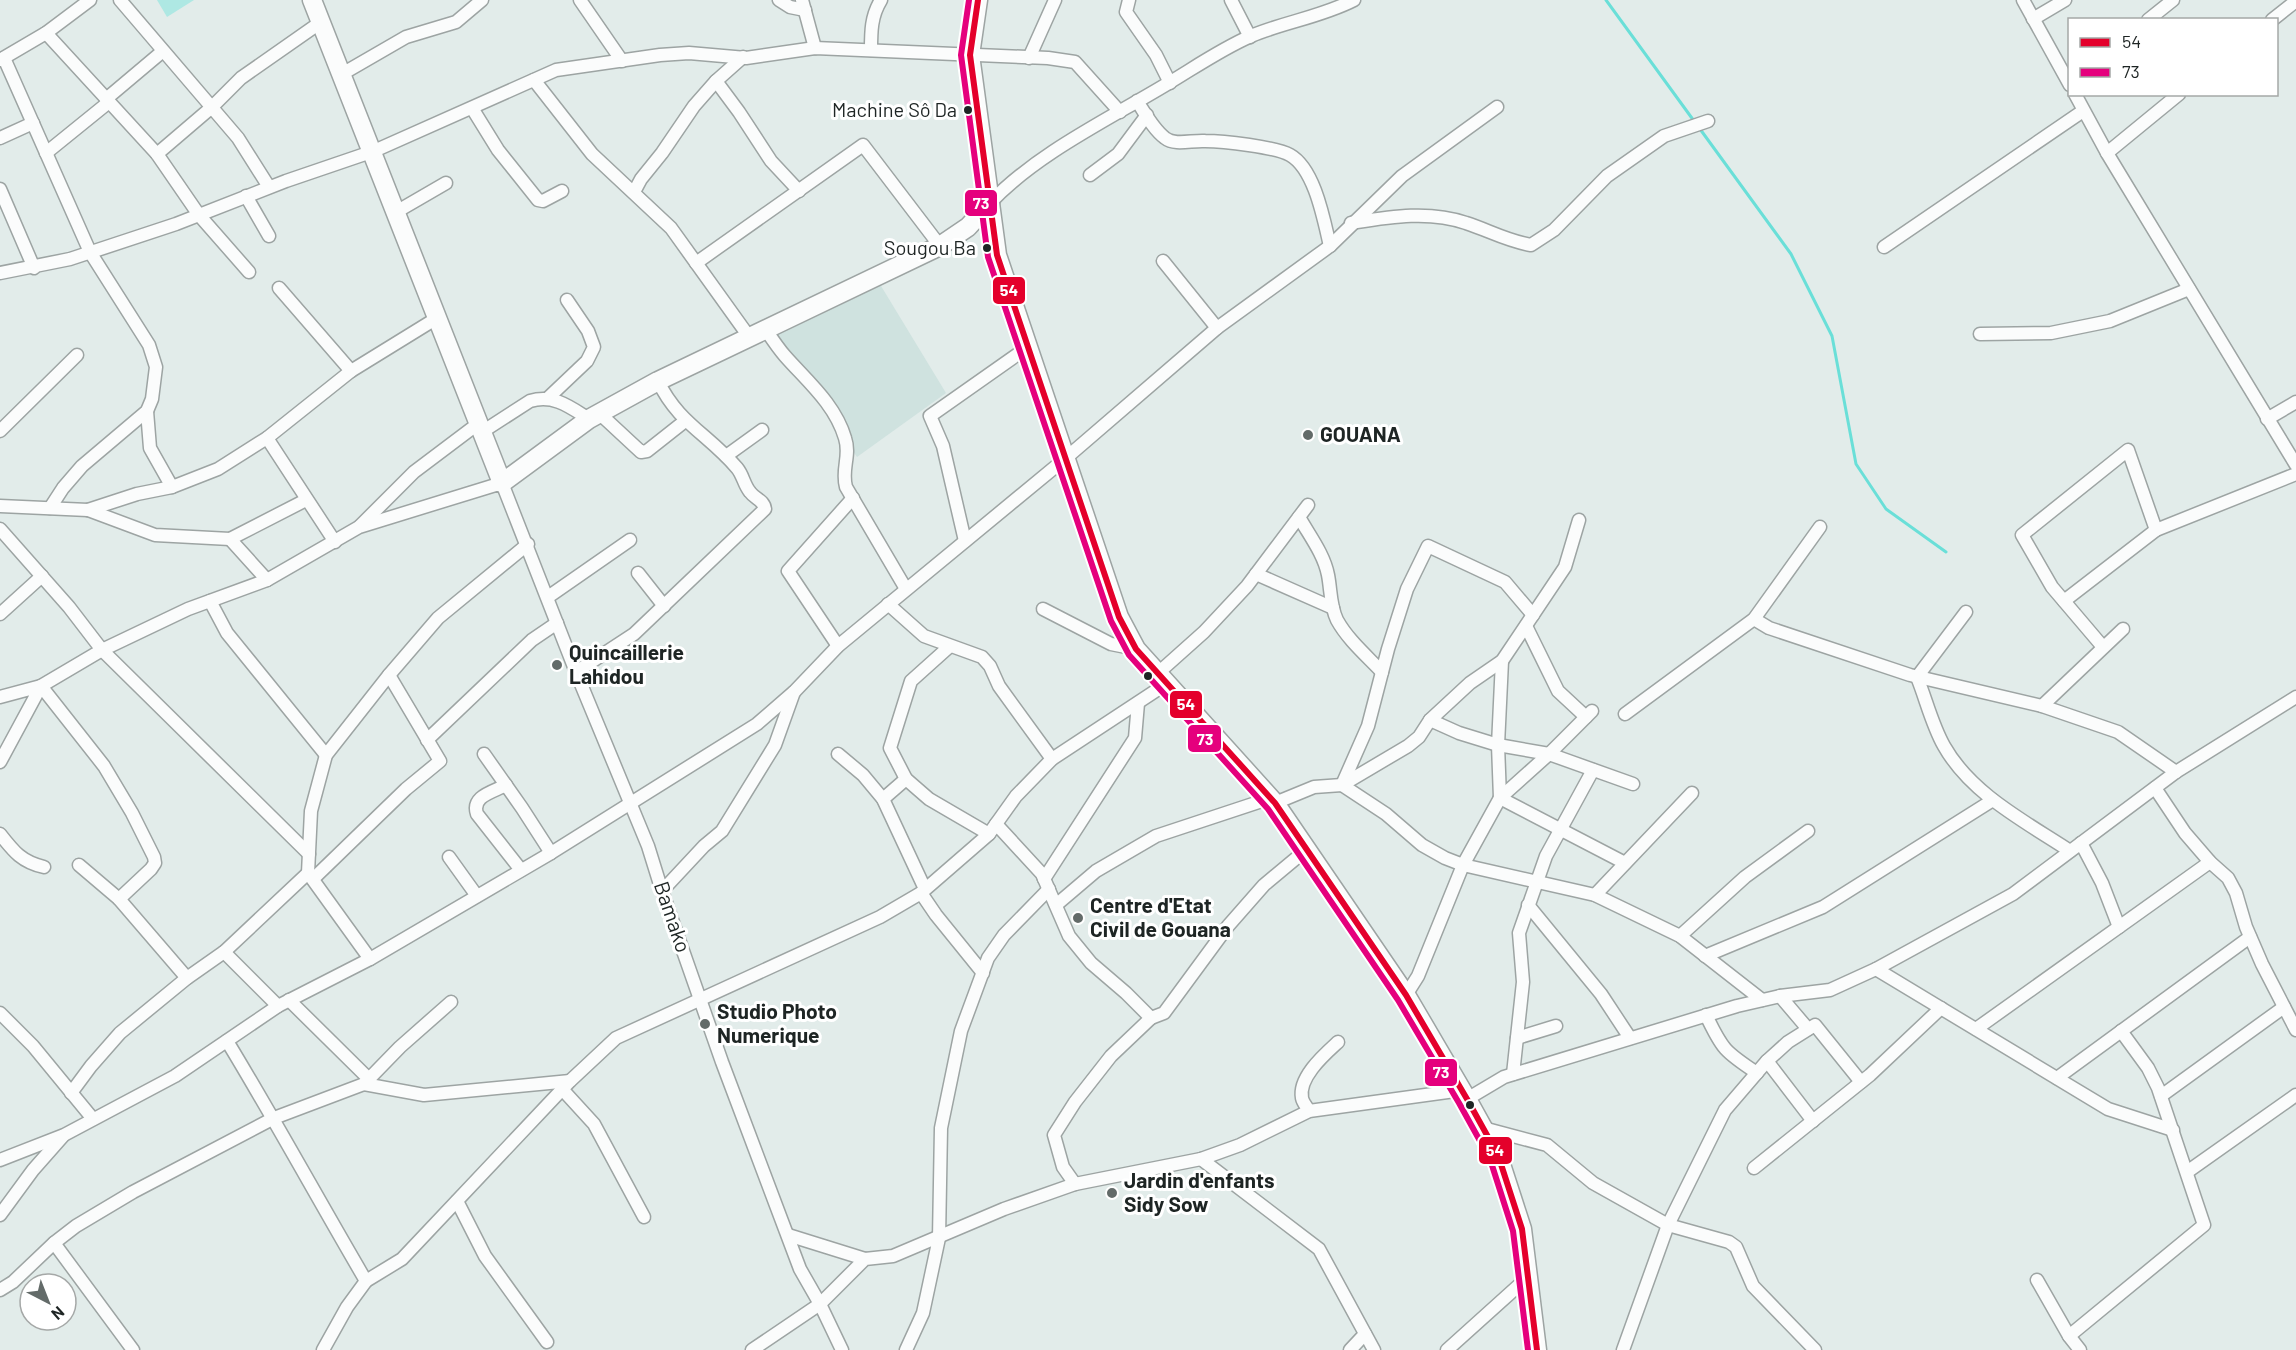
<svg xmlns="http://www.w3.org/2000/svg" width="2296" height="1350" viewBox="0 0 2296 1350" font-family="Barlow,sans-serif">
  <style>
    .built { fill: #cfe2df }
    .green { fill: #aee8e3 }
    .lines { fill: none; stroke-linecap: round; stroke-linejoin: round }
    .stream { stroke: #6adfd8; stroke-width: 3 }
    .street-casing { stroke: #9da4a3; stroke-width: 15 }
    .secondary-casing { stroke: #9da4a3; stroke-width: 21 }
    .street { stroke: #fbfcfc; stroke-width: 12 }
    .secondary { stroke: #fbfcfc; stroke-width: 18 }
    .bus-1-casing { stroke: #fff; stroke-width: 10 }
    .bus-2-casing { stroke: #fff; stroke-width: 10 }
    .bus-1 { stroke: #e4002b; stroke-width: 6 }
    .bus-2 { stroke: #e5007d; stroke-width: 6 }
    .bus-dot { fill: #1e2524; stroke: #fff; stroke-width: 2 }
    .poi-dot { fill: #636b69; stroke: #fff; stroke-width: 2 }
    .labels { text-anchor: middle; stroke-width: 6; stroke-linejoin: round; paint-order: stroke }
    .bus-label { font-size: 20px; fill: #1e2524; stroke: #fff; text-anchor: end }
    .poi-label { font-size: 21px; font-weight: bold; fill: #1e2524; stroke: #fff; text-anchor: start }
    .street-label { font-size: 21px; fill: #1e2524; stroke: #fff }
    .line-badge { stroke: #fff; stroke-width: 2 }
    .badge-label { font-size: 16px; text-anchor: middle; font-weight: bold; fill: #fff }
  </style>
  <rect width="100%" height="100%" fill="#e2ecea"/>
  <polygon class="built" points="878,281 946,393 857,457 773,336"/>
  <polygon class="green" points="157,0 194,0 167,17"/>
  <g class="lines">
    <g class="stream">
      <polyline points="1606,0 1694,121"/>
      <polyline points="1700,129 1791,254 1832,336 1856,464 1886,509 1946,552"/>
    </g>
    <g class="street-casing">
      <g id="street">
        <polyline points="120,0 238,138 269,187"/>
        <polyline points="580,0 622,61"/>
        <polyline points="779,0 790,7 805,10"/>
        <polyline points="802,0 815,48"/>
        <polyline points="1129,0 1126,12 1156,55 1170,83"/>
        <polyline points="1231,0 1250,37"/>
        <polyline points="2023,0 2070,85"/>
        <polyline points="2033,19 2065,0"/>
        <polyline points="2148,20 2173,0"/>
        <polyline points="2272,20 2296,1"/>
        <polyline points="46,33 157,154 199,215 249,272"/>
        <path d="M871,50c0,-18 0,-34 10,-50"/>
        <polyline points="4,58 90,252 149,345 156,367 152,399 147,411 82,466 63,488 50,508"/>
        <polyline points="1029,58 1055,0"/>
        <polyline points="0,60 46,33 90,0"/>
        <polyline points="342,74 406,37 456,22 482,0"/>
        <polyline points="534,80 592,154 671,228 750,338"/>
        <polyline points="716,81 739,112 771,161 799,191"/>
        <polyline points="2075,94 2107,153 2296,465"/>
        <polyline points="106,99 163,51"/>
        <path d="M1137,101c8,12 16,28 28,37 10,8 27,2 40,3 18,0 71,6 85,14 25,14 34,66 40,91"/>
        <polyline points="472,108 498,150 538,200 543,201 562,191"/>
        <polyline points="0,138 33,123"/>
        <polyline points="46,153 109,102"/>
        <polyline points="2107,153 2179,94"/>
        <polyline points="157,154 212,107 241,78 321,22"/>
        <polyline points="1090,175 1118,154 1147,115"/>
        <polyline points="0,189 34,268"/>
        <polyline points="634,192 641,179 662,153 694,106 716,81 743,57"/>
        <polyline points="246,196 269,236"/>
        <path d="M990,203c46,-49 119,-84 177,-119 27,-16 54,-35 84,-48 33,-14 70,-19 103,-36"/>
        <polyline points="396,212 446,183"/>
        <path d="M1351,223c38,-6 78,-13 115,0 22,7 41,18 65,22l23,-15 53,-54 57,-40 44,-15"/>
        <polyline points="1884,247 2083,111"/>
        <polyline points="1163,261 1217,328"/>
        <polyline points="696,263 863,145 940,246"/>
        <polyline points="0,273 70,259 176,224 286,181 374,151 556,70 660,55 689,53 746,58 815,48 1048,58 1075,62 1120,112"/>
        <polyline points="279,288 351,371"/>
        <path d="M766,330c6,9 12,18 19,26 22,25 50,48 60,82 6,18 -4,31 1,49l60,102"/>
        <polyline points="1980,334 2051,333 2110,321 2189,289"/>
        <polyline points="548,398 587,361 594,347 588,331 567,300"/>
        <polyline points="147,411 150,448 172,487"/>
        <polyline points="599,413 641,452 647,451 685,421"/>
        <polyline points="2267,419 2296,402"/>
        <polyline points="0,431 77,355"/>
        <path d="M482,432l48,-31c24,-7 40,6 59,18"/>
        <polyline points="267,438 335,542"/>
        <polyline points="726,456 762,430"/>
        <polyline points="0,506 88,510 155,535 230,539 306,500"/>
        <polyline points="88,510 137,494 172,487 218,469 267,438 351,371 437,318"/>
        <path d="M1299,517c10,18 25,37 29,58 3,15 2,31 9,45 11,20 30,36 45,52"/>
        <polyline points="360,526 414,472 479,423"/>
        <polyline points="0,529 69,607 102,650 41,686 104,766 132,813 154,857 155,863 151,869 119,899 187,978"/>
        <polyline points="230,539 267,580"/>
        <polyline points="965,541 943,446 930,416 1028,347"/>
        <polyline points="528,544 438,618 389,675 326,755 311,811 308,873 370,959 551,853 757,724 795,691 838,646 1066,458 1217,328 1330,246 1402,176 1497,107"/>
        <polyline points="638,573 664,606"/>
        <polyline points="1256,574 1333,608"/>
        <polyline points="548,597 630,540"/>
        <polyline points="210,601 227,633 326,755"/>
        <polyline points="2064,601 2156,530 2296,474"/>
        <polyline points="888,604 924,636 982,657 990,666 999,686 1052,759"/>
        <polyline points="1043,609 1111,644 1136,649"/>
        <path d="M1966,612l-49,65c9,22 15,48 27,69 27,48 82,76 126,105"/>
        <polyline points="0,614 42,576"/>
        <polyline points="1754,619 1769,628 1910,675 2042,706 2118,732 2176,772"/>
        <polyline points="1526,626 1558,691 1586,717"/>
        <polyline points="838,646 788,571 853,498"/>
        <polyline points="950,646 911,681 890,748 906,779 929,799 989,834"/>
        <polyline points="2103,647 2052,587 2022,535 2128,450 2156,530"/>
        <path d="M576,672l58,-38 131,-125c-1,-9 -10,-10 -15,-17 -6,-7 -7,-17 -13,-24 -29,-34 -59,-45 -79,-87"/>
        <polyline points="1157,674 1204,632 1247,586 1308,505"/>
        <polyline points="0,697 41,686 0,762"/>
        <polyline points="2042,706 2123,629"/>
        <polyline points="1625,714 1754,619 1820,527"/>
        <polyline points="1430,720 1459,733 1498,745 1549,754 1633,784"/>
        <polyline points="427,740 532,640 557,623"/>
        <polyline points="484,754 522,808 551,853"/>
        <polyline points="838,754 863,775 883,799 925,889"/>
        <path d="M506,785c-13,7 -35,11 -29,29l44,56"/>
        <polyline points="1342,785 1386,814 1422,845 1445,858 1463,865 1595,895 1680,936 1762,1000"/>
        <polyline points="1342,785 1368,726 1388,649 1407,589 1428,546 1505,582 1533,615"/>
        <polyline points="2155,788 2185,833 2210,862 2228,878 2236,893 2246,927 2262,964 2296,1030"/>
        <polyline points="1500,798 1625,863"/>
        <polyline points="1500,798 1498,745 1502,661"/>
        <polyline points="883,799 906,779"/>
        <polyline points="1275,803 1314,787 1342,785 1408,746 1419,737 1430,720 1470,683 1502,661 1565,567 1579,520"/>
        <polyline points="996,824 1016,796 1052,759 1166,684"/>
        <path d="M0,834c14,18 22,28 44,33"/>
        <polyline points="2081,843 2102,883 2119,927"/>
        <polyline points="309,854 102,650 188,609 267,580 359,527 502,483 576,672 648,846 662,891 722,1062 800,1269 820,1304 842,1350"/>
        <polyline points="449,857 477,896"/>
        <polyline points="79,865 119,899"/>
        <polyline points="313,879 406,789 440,761 389,675"/>
        <polyline points="1044,879 1135,738 1138,703"/>
        <polyline points="662,891 704,846 722,831 775,745 794,692"/>
        <polyline points="921,893 936,915 983,973"/>
        <polyline points="1595,895 1692,793"/>
        <polyline points="1056,905 1096,871 1156,836 1271,798"/>
        <polyline points="1528,905 1601,994 1630,1038"/>
        <polyline points="1680,936 1745,877 1808,831"/>
        <polyline points="224,952 278,1006"/>
        <polyline points="1705,956 1823,907 1993,800"/>
        <polyline points="1876,969 2108,1109 2173,1130"/>
        <polyline points="1406,995 1418,976 1463,865 1500,798 1549,754 1592,711"/>
        <polyline points="1780,996 1808,1029"/>
        <polyline points="289,1000 369,1079"/>
        <polyline points="0,1013 33,1046 93,1119"/>
        <path d="M1706,1015c16,34 19,37 51,58"/>
        <polyline points="1976,1029 2210,862"/>
        <polyline points="1517,1038 1556,1026"/>
        <path d="M227,1041c48,79 92,160 139,240"/>
        <polyline points="1767,1061 1813,1121"/>
        <polyline points="1513,1074 1523,982 1519,933 1546,856 1593,770"/>
        <polyline points="2057,1078 2250,937"/>
        <polyline points="364,1084 424,1095 570,1081"/>
        <polyline points="562,1089 594,1124 644,1217"/>
        <polyline points="71,1093 91,1066 120,1033 187,978 224,952 308,873"/>
        <polyline points="2161,1096 2284,1007"/>
        <polyline points="1467,1099 1504,1077 1737,1006 1780,996 1830,990 1876,969 2013,894 2176,772 2296,697"/>
        <path d="M1309,1111c-2,-4 -6,-8 -7,-13 -4,-21 23,-44 36,-56"/>
        <polyline points="1483,1128 1547,1145 1593,1183 1668,1225 1729,1242 1736,1247 1753,1286 1815,1350"/>
        <polyline points="1201,1159 1319,1249 1374,1350"/>
        <polyline points="0,1160 64,1135 175,1076 278,1006 370,959"/>
        <polyline points="1754,1168 1870,1075 1941,1008"/>
        <polyline points="2187,1172 2296,1095"/>
        <polyline points="1075,1184 1063,1167 1054,1135 1075,1102 1111,1056 1151,1018"/>
        <polyline points="457,1201 485,1256 547,1342"/>
        <polyline points="0,1215 33,1170 63,1136"/>
        <polyline points="788,1235 865,1259"/>
        <polyline points="54,1243 133,1350"/>
        <polyline points="2037,1280 2069,1336 2080,1350"/>
        <polyline points="0,1290 13,1282 54,1243 76,1226 133,1192 274,1118 364,1084 400,1047 451,1002"/>
        <polyline points="2069,1336 2204,1225 2158,1088 2148,1068 2121,1031"/>
        <polyline points="323,1350 347,1307 366,1281 402,1259 570,1081 616,1038 880,917 921,893 989,834 996,824 1042,874 1069,936 1091,963 1126,993 1151,1018 1164,1013 1228,926 1264,885 1306,850"/>
        <polyline points="752,1350 820,1304 865,1259 893,1256 1004,1209 1075,1184 1201,1159 1240,1145 1309,1111 1462,1090"/>
        <polyline points="906,1350 923,1313 939,1238 941,1128 961,1031 988,958 1004,935 1049,889"/>
        <polyline points="1350,1350 1365,1334"/>
        <polyline points="1447,1350 1528,1277"/>
        <polyline points="1623,1350 1668,1225 1725,1110 1767,1061 1788,1042 1815,1025 1861,1082"/>
      </g>
    </g>
    <g class="secondary-casing">
      <g id="secondary">
        <polyline points="312,0 502,483 589,419 658,381 940,246 968,227 990,203"/>
        <polyline points="978,0 970,55 997,255 1119,617 1136,649 1275,803 1406,995 1467,1099 1498,1155 1522,1229 1537,1350"/>
      </g>
    </g>
    <use href="#street" class="street"/>
    <use href="#secondary" class="secondary"/>
    <g class="bus-1-casing">
      <polyline id="bus-1" points="978,0 970,55 997,255 1119,617 1136,649 1275,803 1406,995 1467,1099 1498,1155 1522,1229 1537,1350"/>
    </g>
    <g class="bus-2-casing">
      <polyline id="bus-2" points="969,0 961,55 988,257 1111,621 1129,655 1268,809 1398,1000 1459,1103 1490,1159 1513,1231 1528,1350"/>
    </g>
    <use href="#bus-1" class="bus-1"/>
    <use href="#bus-2" class="bus-2"/>
  </g>
  <g class="bus-dot">
    <circle cx="968" cy="110" r="5"/>
    <circle cx="987" cy="248" r="5"/>
    <circle cx="1148" cy="676" r="5"/>
    <circle cx="1470" cy="1105" r="5"/>
  </g>
  <g class="poi-dot">
    <circle cx="1308" cy="435" r="6"/>
    <circle cx="557" cy="665" r="6"/>
    <circle cx="1078" cy="918" r="6"/>
    <circle cx="705" cy="1024" r="6"/>
    <circle cx="1112" cy="1193" r="6"/>
  </g>
  <g class="labels">
    <g class="bus-label">
      <text x="957" y="117">Machine Sô Da</text>
      <text x="976" y="255">Sougou Ba</text>
    </g>
    <g class="poi-label">
      <text x="1320" y="442">GOUANA</text>
      <text x="569" y="660">Quincaillerie<tspan x="569" dy="24">Lahidou</tspan></text>
      <text x="1090" y="913">Centre d'Etat<tspan x="1090" dy="24">Civil de Gouana</tspan></text>
      <text x="717" y="1019">Studio Photo<tspan x="717" dy="24">Numerique</tspan></text>
      <text x="1124" y="1188">Jardin d'enfants<tspan x="1124" dy="24">Sidy Sow</tspan></text>
    </g>
    <g class="street-label">
      <text transform="translate(672 917) rotate(71)" y="7">Bamako</text>
    </g>
  </g>
  <g class="line-badge">
    <rect x="964" y="189" width="34" height="28" rx="6" fill="#e5007d"/>
    <rect x="992" y="276" width="34" height="29" rx="6" fill="#e4002b"/>
    <rect x="1169" y="690" width="34" height="29" rx="6" fill="#e4002b"/>
    <rect x="1187" y="724" width="35" height="29" rx="6" fill="#e5007d"/>
    <rect x="1424" y="1058" width="34" height="29" rx="6" fill="#e5007d"/>
    <rect x="1478" y="1136" width="35" height="29" rx="6" fill="#e4002b"/>
  </g>
  <g class="badge-label">
    <text x="981" y="209">73</text>
    <text x="1009" y="296">54</text>
    <text x="1186" y="710">54</text>
    <text x="1205" y="745">73</text>
    <text x="1441" y="1078">73</text>
    <text x="1495" y="1156">54</text>
  </g>
  <rect x="2068" y="18" width="210" height="78" fill="#ffffff" stroke="#a5a8a7" stroke-width="1.5"/>
  <rect x="2080" y="38" width="30" height="9" fill="#e4002b" stroke="#a5a8a7" stroke-width="1.5"/>
  <text x="2122" y="48" font-size="18" fill="#1e2524">54</text>
  <rect x="2080" y="68" width="30" height="9" fill="#e5007d" stroke="#a5a8a7" stroke-width="1.5"/>
  <text x="2122" y="78" font-size="18" fill="#1e2524">73</text>
  <g transform="translate(48 1302) rotate(138)"><circle r="28" fill="#ffffff" stroke="#a5a8a7" stroke-width="1.5"/>
  <path d="M0-4.5L10 22L0 15L-10 22Z" fill="#636b69"/>
  <text y="-9" font-size="16" font-weight="bold" text-anchor="middle" fill="#1e2524">N</text>
  </g>
</svg>
